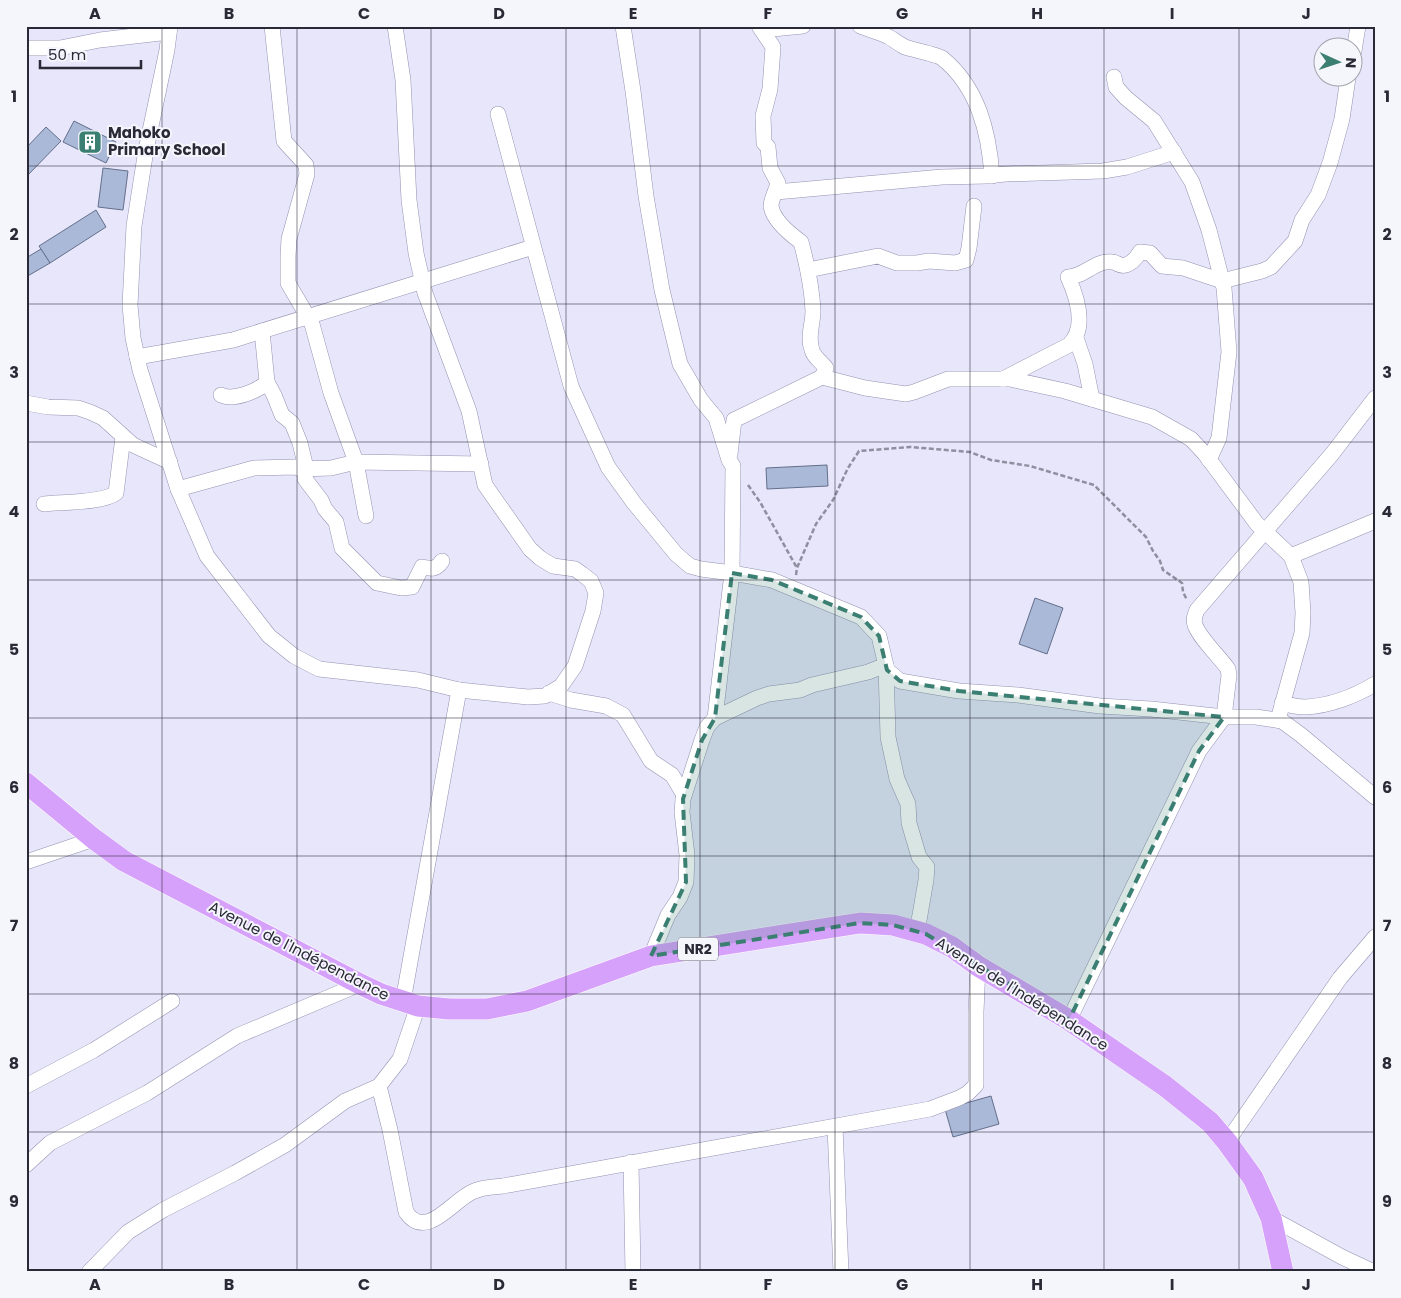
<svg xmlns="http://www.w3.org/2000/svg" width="1401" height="1298" viewBox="0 0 1401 1298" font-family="Poppins,sans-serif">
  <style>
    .building { fill: #abb9d8; stroke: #636f8b }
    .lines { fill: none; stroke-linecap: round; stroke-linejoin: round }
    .minor-casing { stroke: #9492b1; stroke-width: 16 }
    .highway-casing { stroke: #fff; stroke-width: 22 }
    .path { stroke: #908fa0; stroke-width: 2.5; stroke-dasharray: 5 2.5; stroke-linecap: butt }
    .minor { stroke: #fff; stroke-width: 15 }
    .highway { stroke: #d6a1fa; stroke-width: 21 }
    .marked { fill: #3b7f72; fill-opacity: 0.2; stroke: #3b7f72; stroke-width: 4; stroke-dasharray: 10 6; stroke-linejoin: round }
    .grid { fill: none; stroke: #2a2936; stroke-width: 1; stroke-opacity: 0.55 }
    .labels { text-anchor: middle; stroke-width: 4; stroke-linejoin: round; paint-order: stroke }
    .shield { fill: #f5f5fc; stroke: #676671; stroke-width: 1 }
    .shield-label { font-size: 14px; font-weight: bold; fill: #2a2936 }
    .poi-label { font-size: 15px; font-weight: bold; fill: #2a2936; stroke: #f5f5fc; text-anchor: start }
    .street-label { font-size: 15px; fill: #2a2936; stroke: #f5f5fc }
    .neatline { fill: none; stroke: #2a2936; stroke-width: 2 }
    .grid-label { font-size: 16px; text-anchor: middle; font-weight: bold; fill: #2a2936 }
  </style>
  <rect width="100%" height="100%" fill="#e7e6fa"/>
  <g class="building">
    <polygon points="74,121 116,142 106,163 63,142"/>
    <polygon points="46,127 61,141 26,177 26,148"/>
    <polygon points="103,168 128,171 123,210 98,207"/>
    <polygon points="96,210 106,227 50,263 39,246"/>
    <polygon points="41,249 50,263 26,277 26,258"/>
    <polygon points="827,465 828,486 767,489 766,468"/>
    <polygon points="1035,598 1063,608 1047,654 1019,644"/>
    <polygon points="991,1096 999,1124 953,1137 945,1109"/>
  </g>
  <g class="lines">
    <g class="minor-casing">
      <g id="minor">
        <polyline points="170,26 167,50 146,150 134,226 130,305 133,338 140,370 178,489 207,556 269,636 294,656 319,669 418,680 459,690 403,1001"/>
        <polyline points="272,26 284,141 306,165 307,174 289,239 288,256 288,283 312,324 331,393 356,462 366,516"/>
        <polyline points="395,26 403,80 409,200 416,253 425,293 469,411 485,485 530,549 540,558 553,566 575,569 582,574 591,581 596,593 593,611 575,666 561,686 545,696 528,697 459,690"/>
        <polyline points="623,26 633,91 646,196 662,290 680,364 701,400 716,418 729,460 733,466 732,573 715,718 707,727 702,740 683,799 682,812 687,855 686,882 680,897 668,915 651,956"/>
        <path d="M759,26l14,21 -3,42 -7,27 1,27 4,4 2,21 8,15c-1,6 -7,16 -7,23 2,14 19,28 30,36 6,22 11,46 12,69 0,13 -6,26 -1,39 2,8 9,11 14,18l-4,9"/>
        <path d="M860,26c9,4 20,6 29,11 5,3 10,7 16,10 8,3 31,7 37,11 36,29 47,74 50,118"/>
        <polyline points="762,30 803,26"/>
        <polyline points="26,48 60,48 100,40 169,32"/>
        <polyline points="1354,51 1358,26"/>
        <polyline points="1114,77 1116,87 1126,98 1154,121 1192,182 1209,230 1224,288 1229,352 1219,438 1209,460"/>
        <polyline points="498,114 571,386 608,467 634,503 676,554 690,566 701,569 732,573 772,580 861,617 879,636 887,670 900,681 959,691 1018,695 1100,706 1151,709 1224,717 1256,717 1282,721 1301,735 1375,797"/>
        <polyline points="776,192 942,177 987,176 1005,174 1103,171 1127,167 1174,152"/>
        <polyline points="808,270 878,256 897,263 917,263 929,261 955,263 966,260 969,248 974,206"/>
        <polyline points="1076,338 1085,364 1092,399"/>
        <polyline points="137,357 233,340 533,247"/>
        <path d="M1003,379l66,-34c18,-17 8,-48 -1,-68 16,0 27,-17 44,-15 5,0 8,5 14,3 7,-2 11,-8 14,-13l10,1 12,13 21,2 39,13 40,-10 9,-4 24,-26 7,-21 16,-25 12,-32 12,-44 6,-41"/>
        <path d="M267,382l7,13 8,20 10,8 8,20 6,25 -1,11 16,21 4,9 11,13 6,26 35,35 24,5 11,-1 10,-20c9,2 14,3 20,-6"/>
        <path d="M221,395c13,6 37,-4 46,-13l-5,-51"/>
        <polyline points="26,403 48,407 78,408 90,412 103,418 133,445 170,462"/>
        <polyline points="730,454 734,420 822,377 865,388 906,394 914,392 948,379 1010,379 1065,391 1152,417 1191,439 1205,454 1257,524 1291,556 1301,582 1303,613 1302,633 1278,720"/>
        <polyline points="178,489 254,468 296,467 301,469 331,468 356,462 481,464"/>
        <path d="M44,504c18,-2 59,-1 72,-11l7,-56"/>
        <polyline points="1291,556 1375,521"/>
        <polyline points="549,693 571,700 606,706 623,715 651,761 672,775 684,795"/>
        <path d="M1282,703c7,2 16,4 23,4 24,-1 50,-11 70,-23"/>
        <polyline points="715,718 757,698 769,694 800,690 812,685 868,672 886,665 888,737 897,779 908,804 909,823 919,857 927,867 926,880 917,932"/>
        <polyline points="26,862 94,839"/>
        <path d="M1069,1020l130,-269 25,-34 5,-42 -1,-6c-9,-13 -28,-30 -33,-44 -2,-6 0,-10 2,-15l135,-156 43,-56"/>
        <polyline points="26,1086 94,1050 172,1001"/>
        <path d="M379,1086l11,44 16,82c20,29 45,-10 66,-20 10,-5 21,-5 31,-6l427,-77 29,-11 9,-5 8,-8v-73l2,-46"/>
        <polyline points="835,1127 841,1272"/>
        <polyline points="1227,1142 1340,978 1375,937"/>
        <polyline points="631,1162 633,1272"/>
        <polyline points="26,1165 50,1143 147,1093 237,1036 360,984"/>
        <polyline points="1271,1218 1342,1257 1374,1272"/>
        <polyline points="89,1272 128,1232 163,1210 235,1173 285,1145 345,1101 379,1086 400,1059 418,1006"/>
      </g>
    </g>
    <g class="highway-casing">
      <polyline id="highway" points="26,783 94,839 124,861 360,984 381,994 418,1006 449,1009 487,1009 527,1001 651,956 860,923 893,925 926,934 952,947 978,966 1069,1020 1165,1086 1210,1122 1227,1142 1253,1178 1271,1218 1283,1272"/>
    </g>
    <g class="path">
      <polyline points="748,485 760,502 797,568"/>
      <polyline points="796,575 797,568 816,524 833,500 848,468 859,451 910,447 970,452 991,460 1030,466 1094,485 1146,537 1153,551 1160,561 1163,570 1182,583 1183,592 1187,600"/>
    </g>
    <use href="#minor" class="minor"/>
    <use href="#highway" class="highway"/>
  </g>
  <path class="marked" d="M732,573l40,7 89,37 18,19 8,34 13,11 59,10 265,26 -25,34 -130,269 -143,-86 -33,-9 -33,-2 -209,33 35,-74 -3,-83 19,-59 13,-22z"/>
  <path class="grid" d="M162,26v1246M297,26v1246M431,26v1246M566,26v1246M700,26v1246M835,26v1246M970,26v1246M1104,26v1246M1239,26v1246M26,166h1349M26,304h1349M26,442h1349M26,580h1349M26,718h1349M26,856h1349M26,994h1349M26,1132h1349"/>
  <defs>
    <g id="building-square" transform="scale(1.25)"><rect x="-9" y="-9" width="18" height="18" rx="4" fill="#3b7f72" stroke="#f5f5fc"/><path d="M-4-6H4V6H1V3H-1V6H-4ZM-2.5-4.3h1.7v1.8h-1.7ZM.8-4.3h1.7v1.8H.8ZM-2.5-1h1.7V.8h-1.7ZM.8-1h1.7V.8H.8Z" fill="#fff"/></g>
  </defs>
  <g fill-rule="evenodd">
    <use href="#building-square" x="90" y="142"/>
  </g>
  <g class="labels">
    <rect class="shield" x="678" y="937.5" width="40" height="23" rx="4"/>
    <g class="shield-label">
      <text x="698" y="954">NR2</text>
    </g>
    <g class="poi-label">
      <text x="108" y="138">Mahoko<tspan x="108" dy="17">Primary School</tspan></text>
    </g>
    <g class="street-label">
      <text transform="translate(299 951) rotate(27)" y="5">Avenue de l'Indépendance</text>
      <text transform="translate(1022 994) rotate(32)" y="5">Avenue de l'Indépendance</text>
    </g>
  </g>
  <rect width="1401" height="1298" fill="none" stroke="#f5f5fc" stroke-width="55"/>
  <g transform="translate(1338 62) rotate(93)"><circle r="24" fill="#f5f5fc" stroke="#a4a3ad"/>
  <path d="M0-4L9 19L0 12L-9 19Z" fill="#3b7f72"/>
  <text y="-8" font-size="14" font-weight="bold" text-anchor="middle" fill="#2a2936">N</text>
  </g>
  <path d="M40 60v8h101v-8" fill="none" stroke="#2a2936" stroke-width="2.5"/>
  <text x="48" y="60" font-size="15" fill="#2a2936" stroke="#f5f5fc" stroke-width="4" paint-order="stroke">50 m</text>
  <rect x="28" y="28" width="1346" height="1242" class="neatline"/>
  <g class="grid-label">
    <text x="95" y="19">A</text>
    <text x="229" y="19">B</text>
    <text x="364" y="19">C</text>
    <text x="499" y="19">D</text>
    <text x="633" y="19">E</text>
    <text x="768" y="19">F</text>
    <text x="902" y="19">G</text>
    <text x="1037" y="19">H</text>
    <text x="1172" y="19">I</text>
    <text x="1306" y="19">J</text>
    <text x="14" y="102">1</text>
    <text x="1387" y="102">1</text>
    <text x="14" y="240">2</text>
    <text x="1387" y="240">2</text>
    <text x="14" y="378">3</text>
    <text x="1387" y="378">3</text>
    <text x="14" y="517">4</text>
    <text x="1387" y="517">4</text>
    <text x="14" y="655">5</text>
    <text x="1387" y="655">5</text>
    <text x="14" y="793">6</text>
    <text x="1387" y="793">6</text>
    <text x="14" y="931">7</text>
    <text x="1387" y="931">7</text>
    <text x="14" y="1069">8</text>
    <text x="1387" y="1069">8</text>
    <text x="14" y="1207">9</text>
    <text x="1387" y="1207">9</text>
    <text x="95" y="1290">A</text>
    <text x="229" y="1290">B</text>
    <text x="364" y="1290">C</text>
    <text x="499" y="1290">D</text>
    <text x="633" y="1290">E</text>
    <text x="768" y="1290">F</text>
    <text x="902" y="1290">G</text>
    <text x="1037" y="1290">H</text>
    <text x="1172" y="1290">I</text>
    <text x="1306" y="1290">J</text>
  </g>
</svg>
